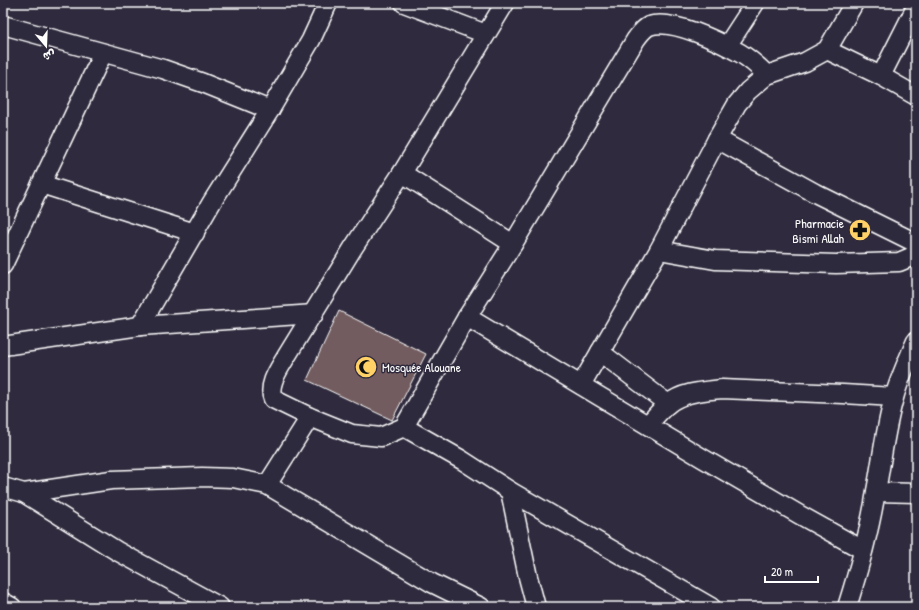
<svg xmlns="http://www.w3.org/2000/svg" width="919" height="610" viewBox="0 0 919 610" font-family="'Patrick Hand','Playpen Sans Arabic',sans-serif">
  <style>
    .building { fill: #725c5f; stroke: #fff }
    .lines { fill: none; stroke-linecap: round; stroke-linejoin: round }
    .minor-casing { stroke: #fff; stroke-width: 21 }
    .minor { stroke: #2f2a3d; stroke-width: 18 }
    .labels { text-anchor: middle; stroke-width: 3; stroke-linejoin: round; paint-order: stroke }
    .poi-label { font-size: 13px; fill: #fff; stroke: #2f2a3d; text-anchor: end }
  </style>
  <rect width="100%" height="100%" fill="#2f2a3d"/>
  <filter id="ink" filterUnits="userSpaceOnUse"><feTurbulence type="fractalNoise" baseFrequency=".025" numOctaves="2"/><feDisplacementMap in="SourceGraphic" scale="8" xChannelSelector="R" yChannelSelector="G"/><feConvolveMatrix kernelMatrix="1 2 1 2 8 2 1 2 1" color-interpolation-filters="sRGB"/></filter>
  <g filter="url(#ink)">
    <polygon class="building" points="339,311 426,354 392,420 307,380"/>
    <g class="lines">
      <g class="minor-casing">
        <g id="minor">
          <polyline points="404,3 486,34"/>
          <path d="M505,3l-103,170 -49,75 -67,109c-7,12 -19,28 -13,42l37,18 42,17 29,3 23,-10 63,-110 46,-73 123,-205c4,-5 7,-10 13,-13 23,-8 71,16 91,27 10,6 19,14 27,22"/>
          <polyline points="3,25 163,69 203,83 270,110"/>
          <polyline points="727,46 755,3"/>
          <polyline points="827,50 881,76 916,96"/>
          <polyline points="881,76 916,7"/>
          <polyline points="717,139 815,193 916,243"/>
          <polyline points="402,173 513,244"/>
          <polyline points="41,184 195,233"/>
          <polyline points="659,250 715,260 836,264 899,262 911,257 916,252"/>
          <polyline points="3,265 103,53"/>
          <polyline points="467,317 704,459 800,515 863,550"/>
          <polyline points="140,326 212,202 270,110 311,40 328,3"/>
          <polyline points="3,346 140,326 314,314"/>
          <polyline points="600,352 668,404"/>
          <polyline points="581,385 659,250 717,139 737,104 748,91 767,75 805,62 827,50 854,3"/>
          <path d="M648,425c6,-7 12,-15 20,-21 14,-12 36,-13 54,-15l121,5 51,3"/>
          <polyline points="404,427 462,460 510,491 711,607"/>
          <polyline points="267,485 310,417"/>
          <polyline points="3,487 24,493 111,480 202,477 233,478 267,485 432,583 481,607"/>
          <polyline points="510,491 528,577 536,607"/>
          <polyline points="876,492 916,493"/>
          <polyline points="24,493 117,551 220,607"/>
          <polyline points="3,602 12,607"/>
          <path d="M847,607c12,-38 23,-77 29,-116 6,-31 9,-62 18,-93 5,-19 14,-38 22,-57"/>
        </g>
      </g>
      <use href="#minor" class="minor"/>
    </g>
  </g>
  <defs>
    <g id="pharmacy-disc" transform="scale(1.15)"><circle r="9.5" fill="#ffd166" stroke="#2f2a3d"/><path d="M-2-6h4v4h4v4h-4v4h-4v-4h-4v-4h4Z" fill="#111"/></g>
    <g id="mosque-disc" transform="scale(1.15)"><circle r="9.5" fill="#ffd166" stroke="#2f2a3d"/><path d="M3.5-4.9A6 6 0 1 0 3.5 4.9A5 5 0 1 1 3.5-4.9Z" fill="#111"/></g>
  </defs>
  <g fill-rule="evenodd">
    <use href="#pharmacy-disc" x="860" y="230"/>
    <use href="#mosque-disc" x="366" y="367"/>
  </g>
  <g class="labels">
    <g class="poi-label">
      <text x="844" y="228">Pharmacie<tspan x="844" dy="15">Bismi Allah</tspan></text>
      <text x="382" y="372" text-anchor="start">Mosquée Alouane</text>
    </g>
  </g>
  <rect width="919" height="610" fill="none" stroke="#2f2a3d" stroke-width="16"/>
  <rect x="8" y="8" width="903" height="594" fill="none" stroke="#fff" stroke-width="1.5" filter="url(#ink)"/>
  <g transform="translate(46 46) rotate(161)" stroke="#2f2a3d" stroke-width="3" paint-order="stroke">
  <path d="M0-3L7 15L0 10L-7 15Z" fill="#ffffff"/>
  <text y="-6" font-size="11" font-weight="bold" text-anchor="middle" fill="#ffffff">ش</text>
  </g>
  <path d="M765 576v6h53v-6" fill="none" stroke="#ffffff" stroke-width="2"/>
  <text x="771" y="576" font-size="12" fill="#ffffff" stroke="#2f2a3d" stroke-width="3" paint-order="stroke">20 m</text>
</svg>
